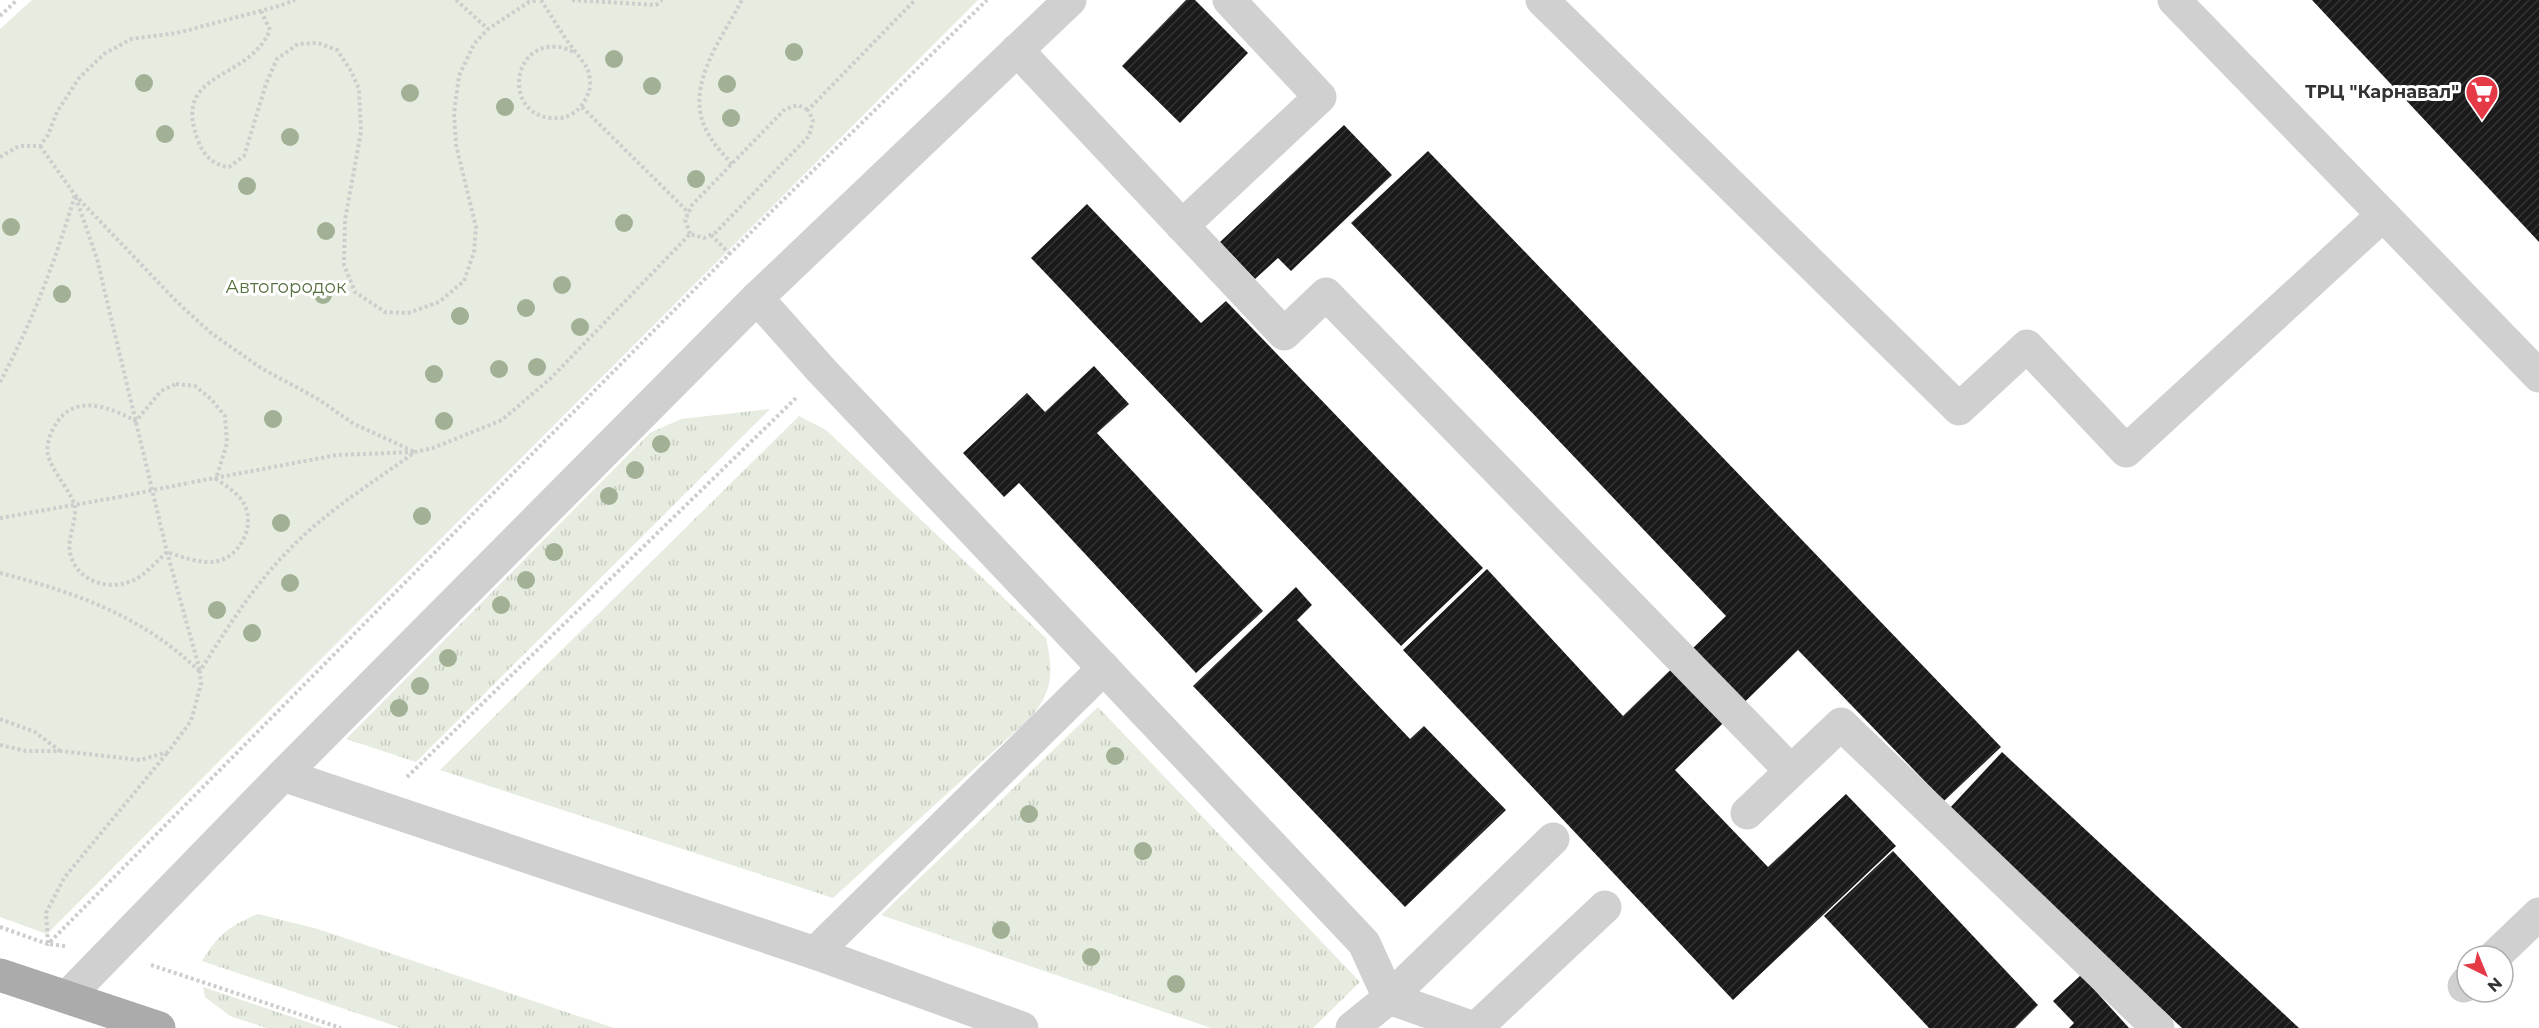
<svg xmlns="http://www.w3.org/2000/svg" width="2539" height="1028" viewBox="0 0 2539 1028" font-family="Montserrat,sans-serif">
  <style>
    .grass { fill: url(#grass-tufts) }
    .park { fill: #e6ecdf }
    .building { fill: url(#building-hatch) }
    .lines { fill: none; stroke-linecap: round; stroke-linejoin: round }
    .path { stroke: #cdcdcd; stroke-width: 4; stroke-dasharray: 3 3; stroke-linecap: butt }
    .minor { stroke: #d0d0d0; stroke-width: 33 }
    .major { stroke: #ababab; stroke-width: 33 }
    .path-bridge { stroke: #cdcdcd; stroke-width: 4; stroke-dasharray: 3 3; stroke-linecap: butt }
    .tree { fill: #a2b095 }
    .labels { text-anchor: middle; stroke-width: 6; stroke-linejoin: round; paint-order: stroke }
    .poi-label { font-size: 18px; font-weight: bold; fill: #333; stroke: #fff; text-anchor: end }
    .park-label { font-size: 18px; fill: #56703f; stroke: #fff }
  </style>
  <defs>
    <pattern id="grass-tufts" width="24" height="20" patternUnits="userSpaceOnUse" patternTransform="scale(1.5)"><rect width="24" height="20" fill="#e6ecdf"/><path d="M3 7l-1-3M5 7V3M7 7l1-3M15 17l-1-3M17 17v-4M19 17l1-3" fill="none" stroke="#c6cbc0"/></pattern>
    <pattern id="building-hatch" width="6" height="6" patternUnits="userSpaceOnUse" patternTransform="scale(1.5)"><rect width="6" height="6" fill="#1a1a1a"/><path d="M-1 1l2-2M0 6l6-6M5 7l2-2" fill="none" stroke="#333"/></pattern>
  </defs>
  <rect width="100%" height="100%" fill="#fff"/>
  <g class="grass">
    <polygon points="770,409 416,762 346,739 650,433 681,419"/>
    <path d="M799,416l27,14 220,208c7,34 8,51 -15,79l-198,181 -393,-128z"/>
    <polygon points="1098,707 1360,982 1313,1028 1211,1028 881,915"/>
    <path d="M258,914l60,15 296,99h-213l-199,-67c16,-27 28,-35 56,-47z"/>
    <polygon points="203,987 325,1028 267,1028 230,1016 205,997"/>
  </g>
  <polygon class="park" points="32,0 978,0 47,934 0,917 0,29"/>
  <g class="building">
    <polygon points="1186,0 1195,0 1248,53 1180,123 1122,66"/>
    <polygon points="2312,0 2539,0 2539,242"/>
    <polygon points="1344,125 1392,175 1291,271 1278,258 1255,279 1220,242"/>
    <polygon points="1428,151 2001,747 1944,801 1798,650 1675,770 1768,867 1846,794 1896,846 1733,1000 1403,650 1487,569 1623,716 1726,616 1351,223"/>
    <polygon points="1087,204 1201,323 1226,301 1483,568 1401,646 1031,258"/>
    <polygon points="1094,366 1129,404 1097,433 1263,611 1196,673 1019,483 1004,497 963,453 1027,393 1045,412"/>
    <polygon points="1296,587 1312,605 1297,620 1410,739 1424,726 1506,810 1405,907 1193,686"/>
    <polygon points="2002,752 2299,1028 2182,1028 1948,810"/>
    <polygon points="1893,851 2038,1005 2015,1028 1929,1028 1824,916"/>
    <polygon points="2081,975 2129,1028 2069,1028 2074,1023 2053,1001"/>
  </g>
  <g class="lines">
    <g class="path">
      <polyline points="456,0 488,29"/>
      <path d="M541,0c10,15 19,31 30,46 5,7 12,15 16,22 3,6 4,18 2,23 -4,13 -14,25 -28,27 -59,5 -52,-77 -3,-71 6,0 12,4 18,6"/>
      <polyline points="572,0 656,5 662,0"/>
      <path d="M261,11l9,19c-22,53 -101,39 -71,113 5,13 16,23 30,24l15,-11 22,-72 11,-25 21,-15 20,-1 19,7 14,21 8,18 2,43 -16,88 -1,45 11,27 30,20 23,1 31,-11 25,-21 10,-29 2,-25 -20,-82 -2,-32 5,-37 15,-32 14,-15 41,-27 9,-2"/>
      <polyline points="0,16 17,0"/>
      <polyline points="582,107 689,213"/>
      <polyline points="40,146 75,195 177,302 211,333 261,368 318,399 354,424 415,452 337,455 188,483"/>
      <polyline points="0,157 19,146 40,146 48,135 57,112 79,78 104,54 131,39 177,33 279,6 295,0"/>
      <path d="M732,164c-8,-9 -17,-18 -23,-29 -28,-45 12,-95 33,-135"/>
      <polyline points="690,234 685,220 692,205 785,109 798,105 808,110"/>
      <polyline points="711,235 730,254"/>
      <path d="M0,382c32,-59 56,-123 75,-187l22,64 70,293 33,119"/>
      <path d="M176,384l19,2 16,13 14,17 2,27 -11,36c7,5 16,10 22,17 20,19 8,55 -17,64 -17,6 -38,-3 -54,-8 -11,10 -22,23 -35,29 -26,10 -55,0 -62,-28 -3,-14 6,-30 5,-45 -1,-13 -23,-36 -27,-53 -2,-7 1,-19 5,-26 19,-37 54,-23 83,-8l25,-30z"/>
      <polyline points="0,518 119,497"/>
      <path d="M0,573c74,19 143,43 199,98"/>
      <polyline points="0,719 35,732 60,751"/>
      <path d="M0,745l26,6h35l79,9 28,-8 23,-31 10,-37 -1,-13c26,-41 52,-83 86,-118 37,-40 85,-69 129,-101l18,-4 69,-28 49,-42 139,-144 14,4 12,-6 93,-96 4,-16 -5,-10 107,-110"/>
      <polyline points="407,777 797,397"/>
      <polyline points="0,927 48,944 774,209 987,0"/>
      <polyline points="65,946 48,944 46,913 64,878 168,752"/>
      <polyline points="151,965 341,1028"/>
    </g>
    <g class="minor">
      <polyline points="1542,0 1959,409 2027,346 2126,451 2383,215 2539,376"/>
      <polyline points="2174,0 2383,215"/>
      <polyline points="1017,50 1284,334 1326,294 1791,771"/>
      <polyline points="1182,226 1320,97 1229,0"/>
      <polyline points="757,298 1070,0"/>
      <polyline points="283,775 815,953 1022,1028"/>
      <polyline points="1747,813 1841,724 2158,1028"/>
      <polyline points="815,953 1104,668"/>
      <polyline points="2495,956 2539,914"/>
      <polyline points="2464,986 2467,982"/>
      <polyline points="67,997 283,775 757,298 822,371 1364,943 1389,998 1352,1028"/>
      <polyline points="1474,1028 1389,998 1553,839"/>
      <polyline points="1476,1028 1605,907"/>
    </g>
    <polyline class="major" points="0,975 159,1028"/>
    <polyline class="path-bridge" points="119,497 188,483"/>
  </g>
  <g class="tree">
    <circle cx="794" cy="52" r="9"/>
    <circle cx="614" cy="59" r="9"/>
    <circle cx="144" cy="83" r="9"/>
    <circle cx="727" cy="84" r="9"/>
    <circle cx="652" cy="86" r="9"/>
    <circle cx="410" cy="93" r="9"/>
    <circle cx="505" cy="107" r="9"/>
    <circle cx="731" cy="118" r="9"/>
    <circle cx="165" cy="134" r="9"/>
    <circle cx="290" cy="137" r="9"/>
    <circle cx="696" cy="179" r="9"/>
    <circle cx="247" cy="186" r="9"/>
    <circle cx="624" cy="223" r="9"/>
    <circle cx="11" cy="227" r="9"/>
    <circle cx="326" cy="231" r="9"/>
    <circle cx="562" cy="285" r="9"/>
    <circle cx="62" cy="294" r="9"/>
    <circle cx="323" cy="295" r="9"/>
    <circle cx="526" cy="308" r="9"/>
    <circle cx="460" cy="316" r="9"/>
    <circle cx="580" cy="327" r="9"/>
    <circle cx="537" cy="367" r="9"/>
    <circle cx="499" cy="369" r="9"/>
    <circle cx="434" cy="374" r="9"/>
    <circle cx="273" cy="419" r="9"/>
    <circle cx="444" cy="421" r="9"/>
    <circle cx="661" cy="444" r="9"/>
    <circle cx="635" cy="470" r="9"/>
    <circle cx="609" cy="496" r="9"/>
    <circle cx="422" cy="516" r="9"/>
    <circle cx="281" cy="523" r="9"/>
    <circle cx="554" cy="552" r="9"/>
    <circle cx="526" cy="580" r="9"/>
    <circle cx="290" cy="583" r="9"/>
    <circle cx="501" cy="605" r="9"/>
    <circle cx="217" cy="610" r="9"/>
    <circle cx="252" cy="633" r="9"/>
    <circle cx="448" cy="658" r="9"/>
    <circle cx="420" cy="686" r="9"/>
    <circle cx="399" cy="708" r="9"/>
    <circle cx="1115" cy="756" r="9"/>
    <circle cx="1029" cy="814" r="9"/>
    <circle cx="1143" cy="851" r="9"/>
    <circle cx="1001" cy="930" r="9"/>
    <circle cx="1091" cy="957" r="9"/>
    <circle cx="1176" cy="984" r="9"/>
  </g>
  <defs>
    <g id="supermarket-pin" transform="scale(1.725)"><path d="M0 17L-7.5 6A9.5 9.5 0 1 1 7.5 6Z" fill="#e63946" stroke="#fff"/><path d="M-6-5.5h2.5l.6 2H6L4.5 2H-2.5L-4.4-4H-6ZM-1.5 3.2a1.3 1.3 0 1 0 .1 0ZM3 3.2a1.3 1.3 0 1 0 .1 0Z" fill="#fff"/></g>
  </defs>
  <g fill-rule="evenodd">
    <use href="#supermarket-pin" x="2482" y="92"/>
  </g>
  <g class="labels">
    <g class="poi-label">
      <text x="2459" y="98">ТРЦ "Карнавал"</text>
    </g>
    <g class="park-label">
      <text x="286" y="293">Автогородок</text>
    </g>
  </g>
  <g transform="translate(2485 974) rotate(137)"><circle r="28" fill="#ffffff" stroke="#adadad" stroke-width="1.5"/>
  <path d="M0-4.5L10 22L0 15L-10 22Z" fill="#e63946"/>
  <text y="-9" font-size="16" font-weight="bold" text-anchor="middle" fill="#333333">N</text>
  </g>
</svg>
